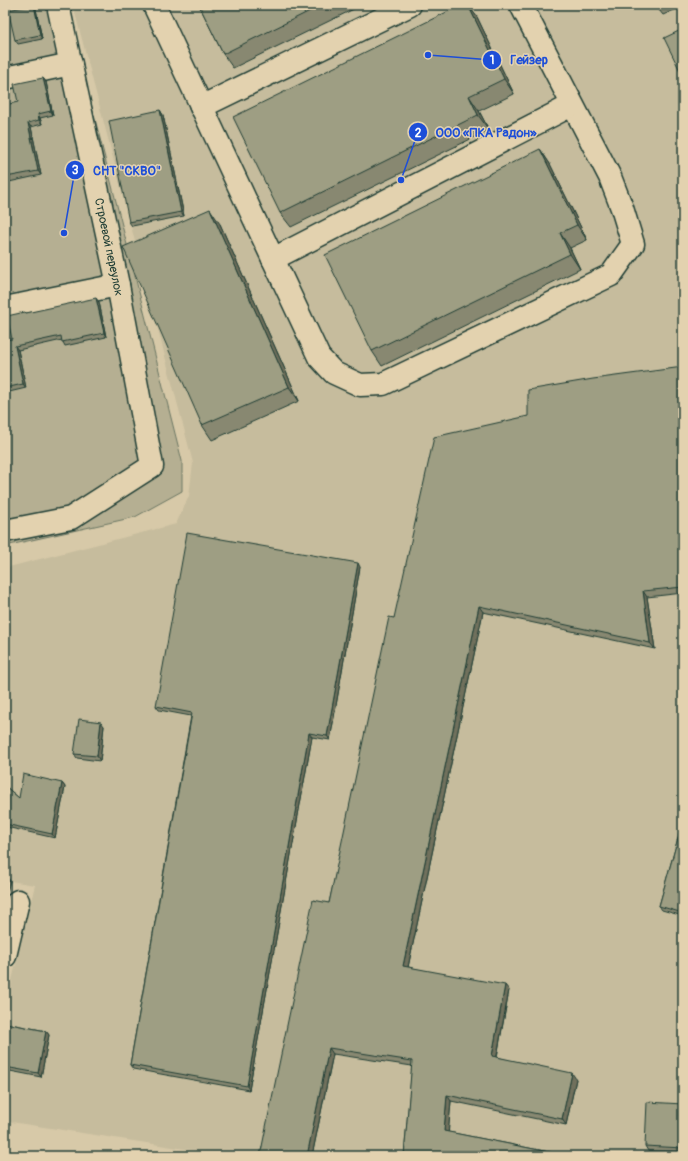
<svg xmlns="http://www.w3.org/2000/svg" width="688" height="1161" viewBox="0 0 688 1161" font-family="Pangolin,sans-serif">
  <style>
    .built { fill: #c6bc9d }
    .green { fill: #b5af92; stroke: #6a7663 }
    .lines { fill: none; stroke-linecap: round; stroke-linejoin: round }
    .minor-casing { stroke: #1f3d34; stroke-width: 25 }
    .minor { stroke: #e3d2af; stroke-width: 22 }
    .wall { fill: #888871; stroke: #1f3d34 }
    .shaded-wall { fill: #6f6f5c; stroke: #1f3d34 }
    .building { fill: #9e9e83; stroke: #1f3d34 }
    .labels { text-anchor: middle; stroke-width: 3; stroke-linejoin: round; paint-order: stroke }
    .street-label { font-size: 12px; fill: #1f3d34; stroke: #e3d2af }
    .leader { fill: none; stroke: #1d4ed8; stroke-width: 1.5 }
    .callout-dot { fill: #1d4ed8; stroke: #e3d2af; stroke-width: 1.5 }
    .mark-label { font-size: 12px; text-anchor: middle; font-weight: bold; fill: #fff }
    .callout-label { font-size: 13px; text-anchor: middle; font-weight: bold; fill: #1d4ed8; stroke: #e3d2af; stroke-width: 3; stroke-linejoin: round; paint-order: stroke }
  </style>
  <rect width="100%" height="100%" fill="#d7c9a8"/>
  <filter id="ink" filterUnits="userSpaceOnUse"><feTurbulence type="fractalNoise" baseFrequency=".025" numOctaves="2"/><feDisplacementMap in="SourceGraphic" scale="8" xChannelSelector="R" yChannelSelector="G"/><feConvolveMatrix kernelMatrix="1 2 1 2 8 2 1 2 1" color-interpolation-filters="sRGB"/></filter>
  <g filter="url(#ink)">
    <polygon class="built" points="73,5 683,5 683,1156 230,1156 5,1121 5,1009 35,885 10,881 5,900 5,568 176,524 189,496 193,463"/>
    <polygon class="green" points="5,5 66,5 182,461 182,491 135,517 5,546"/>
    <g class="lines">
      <g class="minor-casing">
        <g id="minor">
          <polyline points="154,5 319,357 334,373 360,385 383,384 611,275 633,244 622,208 610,177 521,5"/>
          <polyline points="5,78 71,64"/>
          <polyline points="201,107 410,5"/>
          <polyline points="273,259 572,105"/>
          <polyline points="5,308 118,285"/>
          <polyline points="5,531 71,518 152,466 118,285 58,5"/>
          <polyline points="5,956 18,901"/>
        </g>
      </g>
      <use href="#minor" class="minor"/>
    </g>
    <g class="wall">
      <polygon points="199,5 362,5 233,68 223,54"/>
      <polygon points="461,5 468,5 477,17 514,94 479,111 489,130 291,227 280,213"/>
      <polygon points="655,5 683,5 683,6 663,15"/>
      <polygon points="36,9 42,39 18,44 15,40"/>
      <polygon points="43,78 46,82 53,115 40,118 42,124 31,127 41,175 9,182 6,177"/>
      <polygon points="160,110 163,115 184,216 132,226 129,222"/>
      <polygon points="540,149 550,164 587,240 570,248 580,269 382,366 372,351"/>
      <polygon points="220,224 299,401 212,440 202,425"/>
      <polygon points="99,302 106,337 65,346 62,340 18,350 26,388 5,393 5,340 12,339 25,312 26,313"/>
      <polygon points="683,367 683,593 647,597 655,649 483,612 408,967 509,990 497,1057 576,1079 566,1125 451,1101 448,1132 554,1153 556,1156 404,1156 412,1066 333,1054 312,1156 260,1156 329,903 394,618 528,416"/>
      <polygon points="360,567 330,740 312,737 249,1090 133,1069 130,1065 191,716 159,710 156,706"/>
      <polygon points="104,726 100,761 77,758 74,754"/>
      <polygon points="62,783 65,787 55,838 6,827 5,826 5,786 19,798"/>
      <polygon points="683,820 683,916 662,910 659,906"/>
      <polygon points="5,1023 46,1031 49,1035 41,1077 5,1070"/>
      <polygon points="683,1104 683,1152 648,1151 645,1146"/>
    </g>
    <g class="shaded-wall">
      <polygon points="34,5 36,9 42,39 40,35"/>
      <polygon points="468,5 477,17 514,94 504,79"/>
      <polygon points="43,78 46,82 53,115 51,111"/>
      <polygon points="469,96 479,111 489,130 478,115"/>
      <polygon points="160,110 163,115 184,216 181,212"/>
      <polygon points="38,114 40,118 42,124 39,120"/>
      <polygon points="28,123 31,127 41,175 38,171"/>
      <polygon points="540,149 550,164 587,240 577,225"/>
      <polygon points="210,209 220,224 299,401 289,387"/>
      <polygon points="560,233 570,248 580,269 570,254"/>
      <polygon points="96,298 99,302 106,337 104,333"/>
      <polygon points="15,346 18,350 26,388 23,384"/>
      <polygon points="358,563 360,567 330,740 327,736"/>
      <polygon points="643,591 647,597 655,649 650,643"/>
      <polygon points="479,606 483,612 407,972 403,966"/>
      <polygon points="101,722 104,726 100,761 97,756"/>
      <polygon points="309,733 312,737 249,1090 247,1086"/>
      <polygon points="62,783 65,787 55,838 52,834"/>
      <polygon points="7,876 10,881 5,900 5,884"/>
      <polygon points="505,985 509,990 496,1061 492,1056"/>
      <polygon points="46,1031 49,1035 41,1077 38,1073"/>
      <polygon points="329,1048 333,1054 312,1156 307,1156"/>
      <polygon points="572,1073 576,1079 566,1125 562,1119"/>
      <polygon points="447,1095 451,1101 448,1137 444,1131"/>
    </g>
    <g class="building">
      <polygon points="34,5 40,35 15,40 8,10"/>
      <polygon points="199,5 322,5 223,54"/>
      <polygon points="461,5 468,5 504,79 469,96 478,115 280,213 233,117"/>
      <polygon points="683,29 683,77 664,38"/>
      <polygon points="43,78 51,111 38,114 39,120 28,123 38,171 6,177 5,173 5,105 18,102 14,84"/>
      <polygon points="160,110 181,212 129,222 109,121"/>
      <polygon points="540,149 577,225 560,233 570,254 372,351 325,255"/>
      <polygon points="210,209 289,387 202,425 123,247"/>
      <polygon points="96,298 104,333 62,342 61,336 15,346 23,384 5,388 5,340 12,339 7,316 25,312 26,313"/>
      <polygon points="683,367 683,587 643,591 650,643 479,606 403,966 505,985 492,1056 572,1073 562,1119 447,1095 444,1131 554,1153 554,1156 404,1156 412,1061 329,1048 307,1156 260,1156 313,900 329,903 389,617 394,618 434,437 528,416 528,390 593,379"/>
      <polygon points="187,533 358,563 327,736 309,733 247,1086 130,1065 192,713 156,706"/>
      <polygon points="79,719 101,722 97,756 74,754"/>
      <polygon points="23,774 62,783 52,834 5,824 5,786 19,798"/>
      <polygon points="683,820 683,913 659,906"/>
      <polygon points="5,876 7,876 5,884"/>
      <polygon points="5,1023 46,1031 38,1073 5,1067"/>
      <polygon points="647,1102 683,1104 683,1148 645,1146"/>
    </g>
  </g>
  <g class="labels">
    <g class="street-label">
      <text transform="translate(109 247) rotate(78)" y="4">Строевой переулок</text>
    </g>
  </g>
  <path class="leader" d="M428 55L492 60M401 180L418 132M64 233L75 170"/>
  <g class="callout-dot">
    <circle cx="428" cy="55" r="4"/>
    <circle cx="401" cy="180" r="4"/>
    <circle cx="64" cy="233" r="4"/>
    <circle cx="492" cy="60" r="10"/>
    <circle cx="418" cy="132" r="10"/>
    <circle cx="75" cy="170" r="10"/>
  </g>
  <g class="mark-label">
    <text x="492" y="64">1</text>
    <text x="418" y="137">2</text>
    <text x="75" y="174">3</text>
  </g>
  <g class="callout-label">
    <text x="529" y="64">Гейзер</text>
    <text x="486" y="137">ООО «ПКА Радон»</text>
    <text x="127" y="175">СНТ "СКВО"</text>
  </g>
  <rect width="688" height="1161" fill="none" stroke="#e3d2af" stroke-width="20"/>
  <rect x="10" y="10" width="668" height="1141" fill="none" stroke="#1f3d34" stroke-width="1.5" filter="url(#ink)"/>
</svg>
